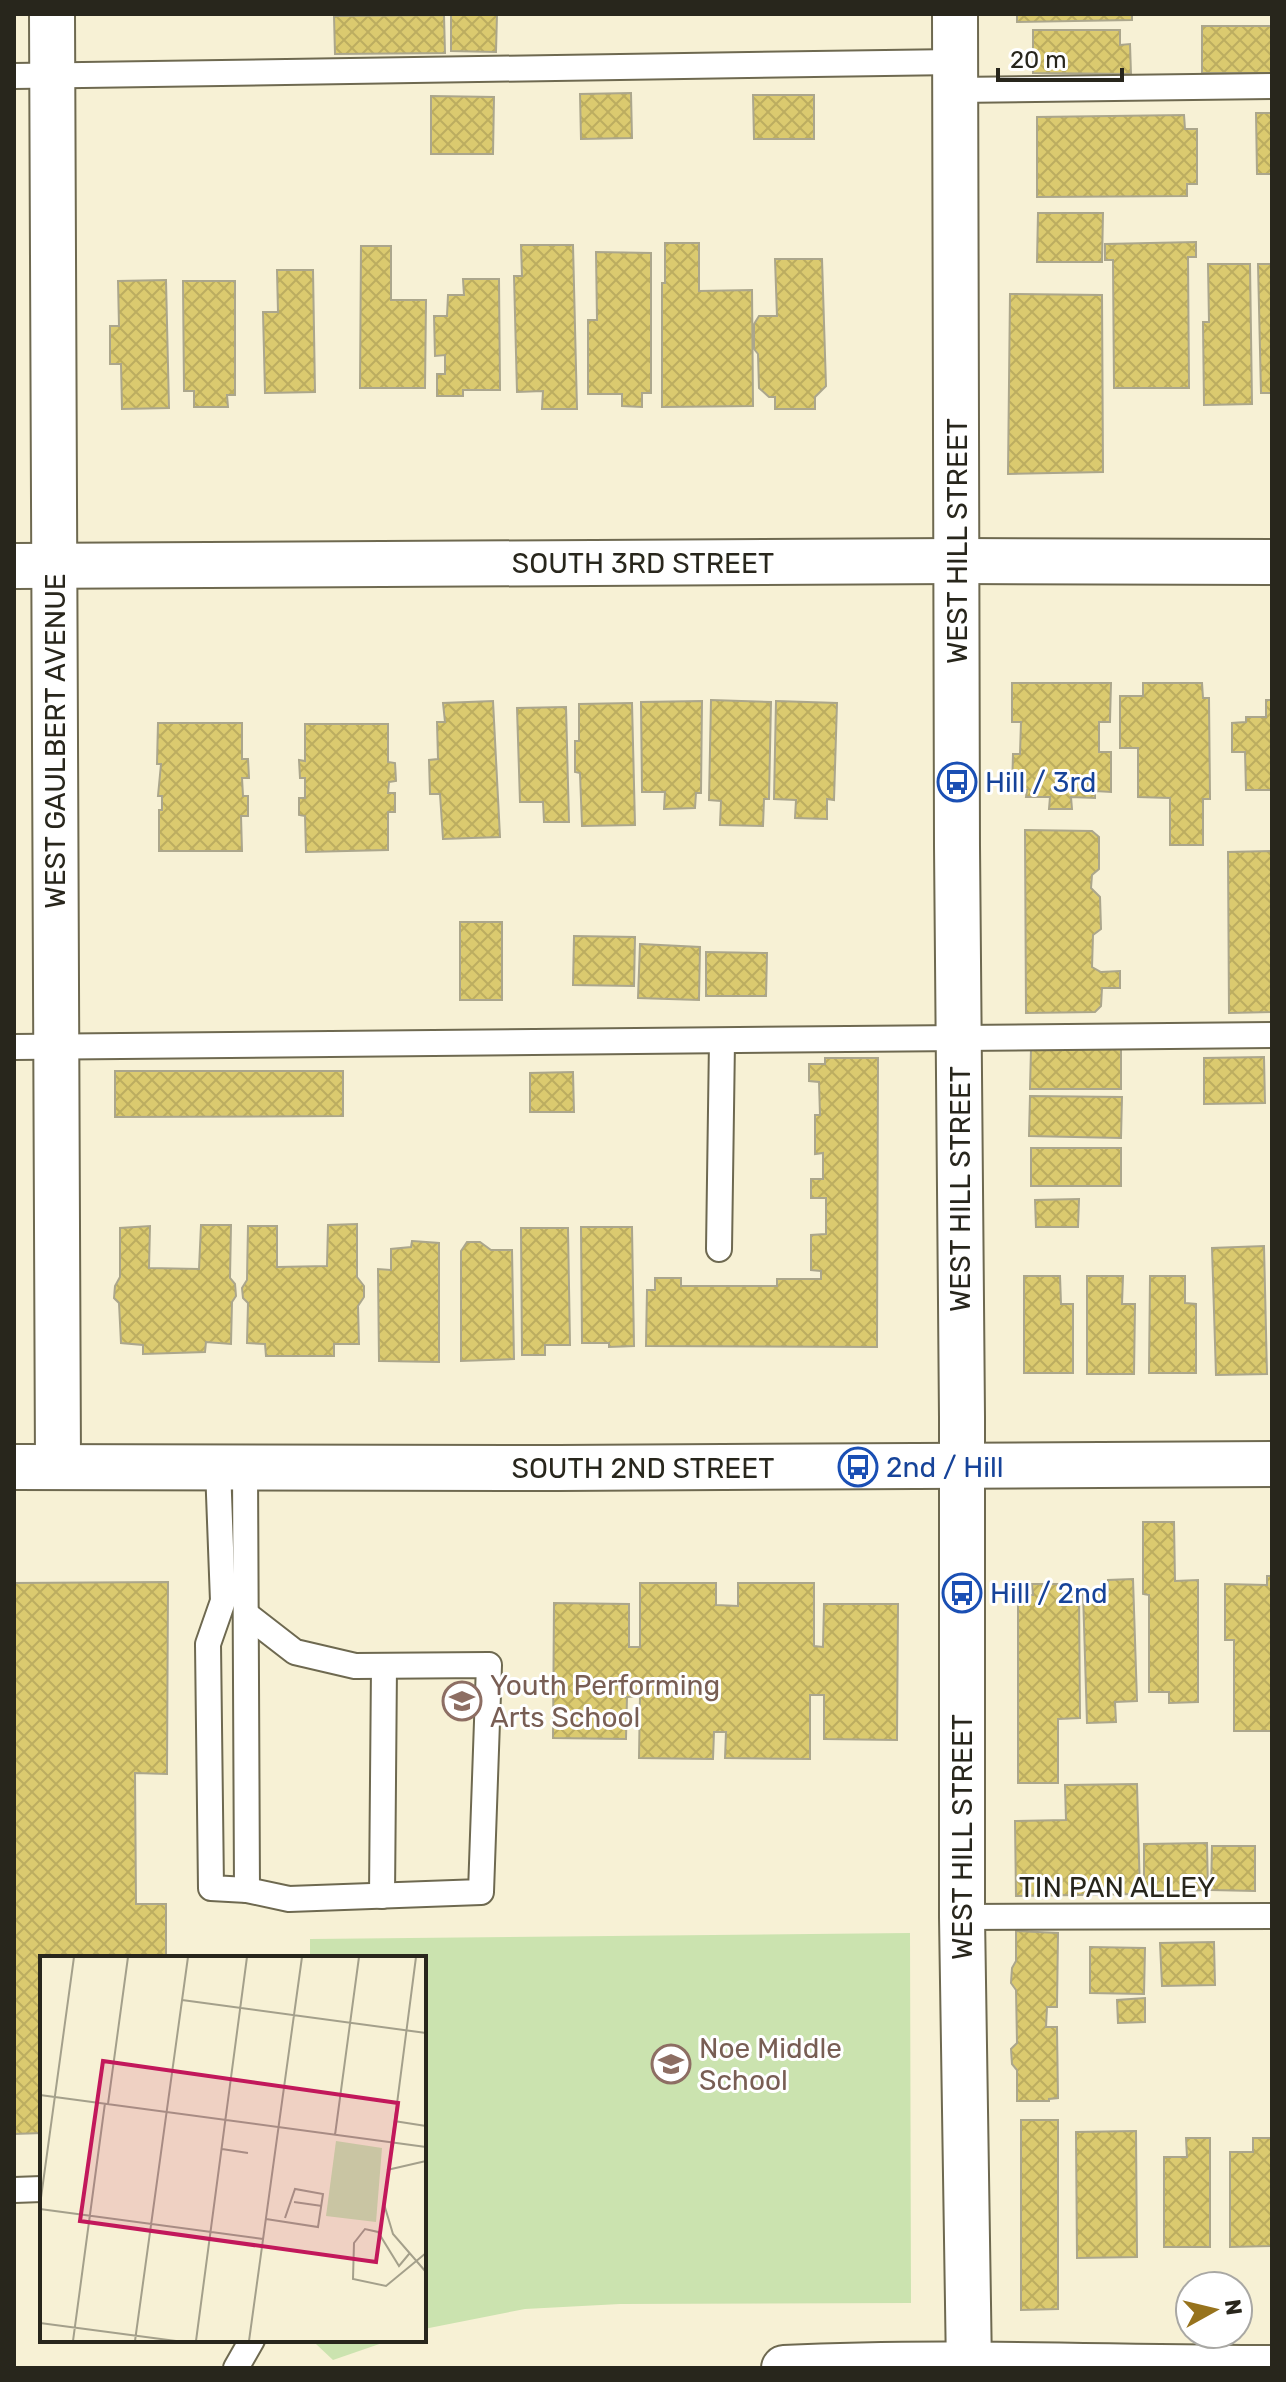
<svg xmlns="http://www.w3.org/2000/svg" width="1286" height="2382" viewBox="0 0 1286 2382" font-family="Rubik,sans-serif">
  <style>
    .pitch { fill: #cbe3af }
    .building { fill: url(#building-cross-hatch); stroke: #aba68c; stroke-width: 2 }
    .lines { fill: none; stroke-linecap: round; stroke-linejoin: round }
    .service-casing { stroke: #6e6950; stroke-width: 28 }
    .minor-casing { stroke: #6e6950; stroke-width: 48 }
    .tertiary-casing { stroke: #6e6950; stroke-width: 48 }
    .primary-casing { stroke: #6e6950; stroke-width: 48 }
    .service { stroke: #fff; stroke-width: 24 }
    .minor { stroke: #fff; stroke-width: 44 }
    .tertiary { stroke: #fff; stroke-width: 44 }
    .primary { stroke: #fff; stroke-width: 44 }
    .labels { text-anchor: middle; stroke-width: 6; stroke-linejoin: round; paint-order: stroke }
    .street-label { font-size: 28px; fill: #28261c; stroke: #fff }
    .transit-label { font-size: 28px; fill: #164399; stroke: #fff; text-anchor: start }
    .education-label { font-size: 28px; fill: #785e54; stroke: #fff; text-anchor: start }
    .inset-road { fill: none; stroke: #a4a08b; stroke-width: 2 }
    .view { fill: #c2185b; fill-opacity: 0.15; stroke: #c2185b; stroke-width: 4 }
    .inset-edge { fill: none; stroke: #28261c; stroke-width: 4 }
  </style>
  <defs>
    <pattern id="building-cross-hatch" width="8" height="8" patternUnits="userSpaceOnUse" patternTransform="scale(2)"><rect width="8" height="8" fill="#dbca6f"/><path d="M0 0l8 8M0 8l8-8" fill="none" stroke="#bcad60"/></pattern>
  </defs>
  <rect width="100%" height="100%" fill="#f7f1d5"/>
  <g class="pitch">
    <polygon points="910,1933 911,2303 620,2304 525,2309 424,2329 424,1958 310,1958 310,1939"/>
    <polygon points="316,2340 391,2340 333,2360 316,2344"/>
  </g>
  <g class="building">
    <polygon points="451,14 497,14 496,52 451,51"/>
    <polygon points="1017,14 1132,14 1132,20 1017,22"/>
    <polygon points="444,15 445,53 335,54 334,16"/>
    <rect x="1202" y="26" width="70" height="47"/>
    <polygon points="1033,30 1120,30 1120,45 1130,44 1131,74 1033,73"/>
    <polygon points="631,93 632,138 581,139 580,94"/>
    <polygon points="753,95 814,95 814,139 754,139"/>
    <polygon points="431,96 494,97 493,154 431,154"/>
    <polygon points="1256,113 1272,113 1272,174 1257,174"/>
    <polygon points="1184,115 1185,129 1197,129 1197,184 1187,184 1187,196 1037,197 1037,117"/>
    <polygon points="1038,213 1103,213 1102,262 1037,262"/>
    <polygon points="1196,242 1196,257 1188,257 1189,388 1114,388 1113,260 1105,260 1105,244"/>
    <polygon points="665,243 699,243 699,291 752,290 753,406 662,407 662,283 665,283"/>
    <polygon points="521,245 573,245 577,409 542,409 543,391 517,392 514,276 522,276"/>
    <polygon points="361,246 391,246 391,300 426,300 425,388 360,388"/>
    <polygon points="596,252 651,253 651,393 642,393 642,407 622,406 622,394 588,394 588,320 597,320"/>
    <polygon points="775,259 822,259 826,386 815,397 815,409 775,409 775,397 769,397 759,388 758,354 754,349 754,324 759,316 777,316"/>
    <polygon points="1208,264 1250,264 1252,404 1204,405 1203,322 1209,322"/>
    <polygon points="1258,264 1272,264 1272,393 1261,393"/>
    <polygon points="277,270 313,270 315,392 265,393 263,312 278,312"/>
    <polygon points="463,279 499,279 500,390 463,390 463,396 437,396 437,374 445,374 445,355 435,356 434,316 447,316 448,295 464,295"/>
    <polygon points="166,280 169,408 122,409 121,364 110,364 110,326 119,326 118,281"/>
    <polygon points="183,281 235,281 235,395 227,395 228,407 194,407 194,391 184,391"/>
    <polygon points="1010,294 1102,295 1103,472 1008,474"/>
    <polygon points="1012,683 1111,683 1110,722 1099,722 1099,752 1111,752 1111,792 1095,791 1095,798 1071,797 1072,809 1049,809 1050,797 1026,797 1027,790 1012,790 1013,754 1020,754 1021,722 1012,722"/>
    <polygon points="1143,683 1202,683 1203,698 1209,698 1210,799 1203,799 1203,845 1170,845 1170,798 1138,797 1138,748 1120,748 1120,696 1143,696"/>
    <polygon points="711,700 771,702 769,799 764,799 763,826 720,825 721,801 709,800"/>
    <polygon points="1266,700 1272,700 1272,790 1246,790 1245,752 1232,752 1232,723 1246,722 1246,717 1266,717"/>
    <polygon points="493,701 500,837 443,839 440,794 430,794 429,760 438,759 437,722 445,722 443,703"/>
    <polygon points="702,701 701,793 696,793 695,808 664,809 665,792 642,792 641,702"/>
    <polygon points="776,701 837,703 834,800 827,799 827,819 795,818 796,800 774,799"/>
    <polygon points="632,703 635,825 582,826 580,773 575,772 575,741 579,741 579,704"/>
    <polygon points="566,707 569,822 544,822 543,802 520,802 517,708"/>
    <polygon points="158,723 242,723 242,759 248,759 249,778 242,778 243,796 248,796 248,816 241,816 242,851 159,851 159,810 162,810 162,796 158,796 161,764 157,764"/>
    <polygon points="305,724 388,724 388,762 395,763 396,781 389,782 388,793 395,793 395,812 388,812 388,850 306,852 305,816 299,815 299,798 305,798 305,778 300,778 299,760 305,761"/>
    <polygon points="1025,830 1092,831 1099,837 1099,869 1092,875 1091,888 1100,897 1101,929 1093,935 1092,967 1101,972 1120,971 1120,988 1102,988 1101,1006 1095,1012 1026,1013"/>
    <polygon points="1272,851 1272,1012 1229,1013 1228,852"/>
    <rect x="460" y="922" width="42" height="78"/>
    <polygon points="574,936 635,937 634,986 573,985"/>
    <polygon points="640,944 700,947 699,1000 638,998"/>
    <polygon points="706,952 767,953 766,996 706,996"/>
    <polygon points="1031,1049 1121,1049 1121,1089 1030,1089"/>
    <polygon points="1264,1057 1265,1103 1204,1104 1204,1058"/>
    <polygon points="825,1058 878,1058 877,1347 646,1346 647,1290 655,1290 655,1278 681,1278 681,1286 777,1286 777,1279 821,1279 821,1271 811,1270 811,1235 826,1234 826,1198 811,1198 811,1179 823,1179 823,1153 815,1154 815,1115 820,1115 819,1082 809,1081 809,1064 825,1064"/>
    <polygon points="115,1071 343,1071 343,1116 115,1117"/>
    <polygon points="573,1072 574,1112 530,1112 530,1073"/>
    <polygon points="1030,1096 1122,1097 1121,1138 1029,1136"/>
    <rect x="1031" y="1148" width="90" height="38"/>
    <polygon points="1079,1199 1078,1227 1036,1227 1035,1200"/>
    <polygon points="357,1224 357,1277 364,1286 364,1297 358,1306 359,1344 334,1344 334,1356 266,1356 265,1344 247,1343 248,1303 243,1298 242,1288 247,1280 248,1226 277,1226 277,1267 327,1266 328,1225"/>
    <polygon points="201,1225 231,1225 230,1278 235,1284 236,1296 232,1302 231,1344 206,1342 205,1352 143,1354 143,1345 121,1343 119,1303 114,1298 115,1286 120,1277 120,1228 150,1226 149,1268 199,1269"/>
    <polygon points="581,1227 632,1227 634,1346 609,1347 609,1343 582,1343"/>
    <polygon points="521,1228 568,1228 570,1345 545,1345 545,1355 522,1355"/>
    <polygon points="412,1241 439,1243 439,1362 379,1361 378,1269 391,1270 391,1249 411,1247"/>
    <polygon points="467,1242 480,1242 491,1250 512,1250 514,1359 461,1361 461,1251"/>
    <polygon points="1264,1246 1267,1374 1216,1375 1212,1248"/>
    <polygon points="1024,1276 1060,1276 1061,1304 1073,1304 1073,1373 1024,1373"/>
    <polygon points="1087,1276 1123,1276 1122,1304 1135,1304 1134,1374 1087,1374"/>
    <polygon points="1150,1276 1185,1276 1185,1303 1196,1304 1196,1373 1149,1373"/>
    <polygon points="1143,1522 1174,1522 1175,1581 1198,1580 1198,1702 1169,1703 1169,1692 1149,1692 1149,1595 1143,1594"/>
    <polygon points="1267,1576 1272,1576 1272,1731 1234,1731 1234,1640 1225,1640 1225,1584 1267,1585"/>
    <polygon points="1133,1579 1137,1701 1115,1702 1116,1722 1087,1723 1083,1592 1108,1591 1108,1580"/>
    <polygon points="168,1582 167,1774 135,1773 136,1904 166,1904 166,1958 42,1958 42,2133 14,2134 14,1583"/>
    <polygon points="640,1583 716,1583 716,1605 738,1606 738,1583 814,1583 814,1646 823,1647 824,1604 898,1604 897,1740 824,1739 824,1695 810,1695 810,1759 725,1758 726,1732 714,1732 713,1759 639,1758 640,1696 627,1697 626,1739 553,1738 554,1603 629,1604 629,1647 640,1647"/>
    <polygon points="1032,1584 1061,1584 1061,1592 1079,1593 1080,1718 1058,1719 1058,1783 1018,1783 1018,1595 1033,1595"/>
    <polygon points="1137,1784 1140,1894 1016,1896 1015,1821 1066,1820 1065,1785"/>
    <polygon points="1207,1843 1208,1890 1144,1892 1144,1844"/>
    <polygon points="1212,1846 1255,1846 1255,1891 1211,1890"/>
    <polygon points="1016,1931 1058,1933 1057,2007 1047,2007 1046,2027 1057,2027 1058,2098 1049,2099 1049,2101 1017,2101 1017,2070 1012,2064 1011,2049 1017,2043 1016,1990 1011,1983 1012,1968 1016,1961"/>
    <polygon points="1214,1942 1215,1985 1162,1986 1160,1943"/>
    <polygon points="1090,1947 1145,1948 1144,1994 1090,1993"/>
    <polygon points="1145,1998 1145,2022 1118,2023 1117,2000"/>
    <polygon points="1021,2120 1058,2120 1058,2309 1021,2310"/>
    <polygon points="1136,2131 1137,2257 1077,2258 1076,2132"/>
    <polygon points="1186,2138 1210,2138 1210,2247 1164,2247 1164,2157 1187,2157"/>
    <polygon points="1253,2138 1272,2138 1272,2246 1230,2247 1230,2152 1253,2152"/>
  </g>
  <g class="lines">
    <g class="service-casing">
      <g id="service">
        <polyline points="14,76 955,62"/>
        <polyline points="955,90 1272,86"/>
        <polyline points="14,1047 1272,1035"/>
        <polyline points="719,1249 722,1041"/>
        <polyline points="218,1468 223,1601 208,1644 211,1888 247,1890 289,1899 481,1892 489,1665 355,1666 295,1652 246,1614"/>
        <polyline points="245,1468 247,1890"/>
        <polyline points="382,1896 384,1666"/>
        <polyline points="962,1917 1272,1916"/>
        <polyline points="14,2190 42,2189"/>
        <polyline points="236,2368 252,2340"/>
      </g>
    </g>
    <g class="minor-casing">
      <polyline id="minor" points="52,14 58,1467"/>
    </g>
    <g class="tertiary-casing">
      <g id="tertiary">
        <polyline points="955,14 957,846 962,1417 962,1917 969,2368"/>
        <path d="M784,2368c163,-8 325,0 488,0"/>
      </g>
    </g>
    <g class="primary-casing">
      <g id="primary">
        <polyline points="14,566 957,561 1272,562"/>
        <polyline points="14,1467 558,1468 1272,1464"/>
      </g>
    </g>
    <use href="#service" class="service"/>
    <use href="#minor" class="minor"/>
    <use href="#tertiary" class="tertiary"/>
    <use href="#primary" class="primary"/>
  </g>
  <defs>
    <g id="bus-ring" transform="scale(2)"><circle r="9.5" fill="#fff" stroke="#1a4fb4" stroke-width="1.5"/><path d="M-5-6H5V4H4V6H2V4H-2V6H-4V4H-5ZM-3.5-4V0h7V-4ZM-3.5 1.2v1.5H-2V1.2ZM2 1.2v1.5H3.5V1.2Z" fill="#1a4fb4"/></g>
    <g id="school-ring" transform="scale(2)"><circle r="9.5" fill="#fff" stroke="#8d6e63" stroke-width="1.5"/><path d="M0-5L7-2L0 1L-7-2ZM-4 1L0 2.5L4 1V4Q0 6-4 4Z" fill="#8d6e63"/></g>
  </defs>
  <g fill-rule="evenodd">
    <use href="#bus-ring" x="957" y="782"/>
    <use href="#bus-ring" x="858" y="1467"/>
    <use href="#bus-ring" x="962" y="1593"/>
    <use href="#school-ring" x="462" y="1701"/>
    <use href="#school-ring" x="671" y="2064"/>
  </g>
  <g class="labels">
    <g class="street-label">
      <text transform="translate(957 541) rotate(-90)" y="10">WEST HILL STREET</text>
      <text x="643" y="573">SOUTH 3RD STREET</text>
      <text transform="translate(55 741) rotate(-90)" y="10">WEST GAULBERT AVENUE</text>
      <text transform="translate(960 1189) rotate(-90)" y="10">WEST HILL STREET</text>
      <text x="643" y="1478">SOUTH 2ND STREET</text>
      <text transform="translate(962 1837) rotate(-90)" y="10">WEST HILL STREET</text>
      <text x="1117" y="1897">TIN PAN ALLEY</text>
    </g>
    <g class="transit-label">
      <text x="985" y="792">Hill / 3rd</text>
      <text x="886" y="1477">2nd / Hill</text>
      <text x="990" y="1603">Hill / 2nd</text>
    </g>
    <g class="education-label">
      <text x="490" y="1695">Youth Performing<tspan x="490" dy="32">Arts School</tspan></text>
      <text x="699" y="2058">Noe Middle<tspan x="699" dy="32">School</tspan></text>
    </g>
  </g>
  <g transform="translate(40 1956)">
    <rect width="386" height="386" fill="#f7f1d5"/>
    <path d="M296,185l46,7 -6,74 -50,-6z" fill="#cbe3af"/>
    <path class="inset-road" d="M376,1l-32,247 9,30 33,38M142,44l244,33M0,139l386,52M68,148l20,-147M354,165l32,5M295,179l24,-178M182,193l26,4M347,214l39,-9M254,246l28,4M0,249l34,-248M0,253l223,30M226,263l52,8 5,-33 -28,-5 -10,29M369,298l-10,12 -21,-34 -13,-3 -11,14 -1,36 33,7 40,-33M0,367l136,18M33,385l32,-238M95,385l53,-384M156,385l51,-384M209,385l53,-384"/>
    <path class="view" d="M63,105l295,42 -22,159 -296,-41z"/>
    <rect width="386" height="386" class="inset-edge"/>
  </g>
  <rect width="1286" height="2382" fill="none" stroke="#28261c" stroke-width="32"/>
  <g transform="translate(1214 2310) rotate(82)"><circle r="38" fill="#ffffff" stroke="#a9a8a4" stroke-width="2"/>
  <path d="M0-6L14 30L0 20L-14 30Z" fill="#97731d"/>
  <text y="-12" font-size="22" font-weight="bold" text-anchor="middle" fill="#28261c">N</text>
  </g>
  <path d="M998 68v12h124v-12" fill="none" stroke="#28261c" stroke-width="4"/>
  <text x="1010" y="68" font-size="24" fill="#28261c" stroke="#ffffff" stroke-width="6" paint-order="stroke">20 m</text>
</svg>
